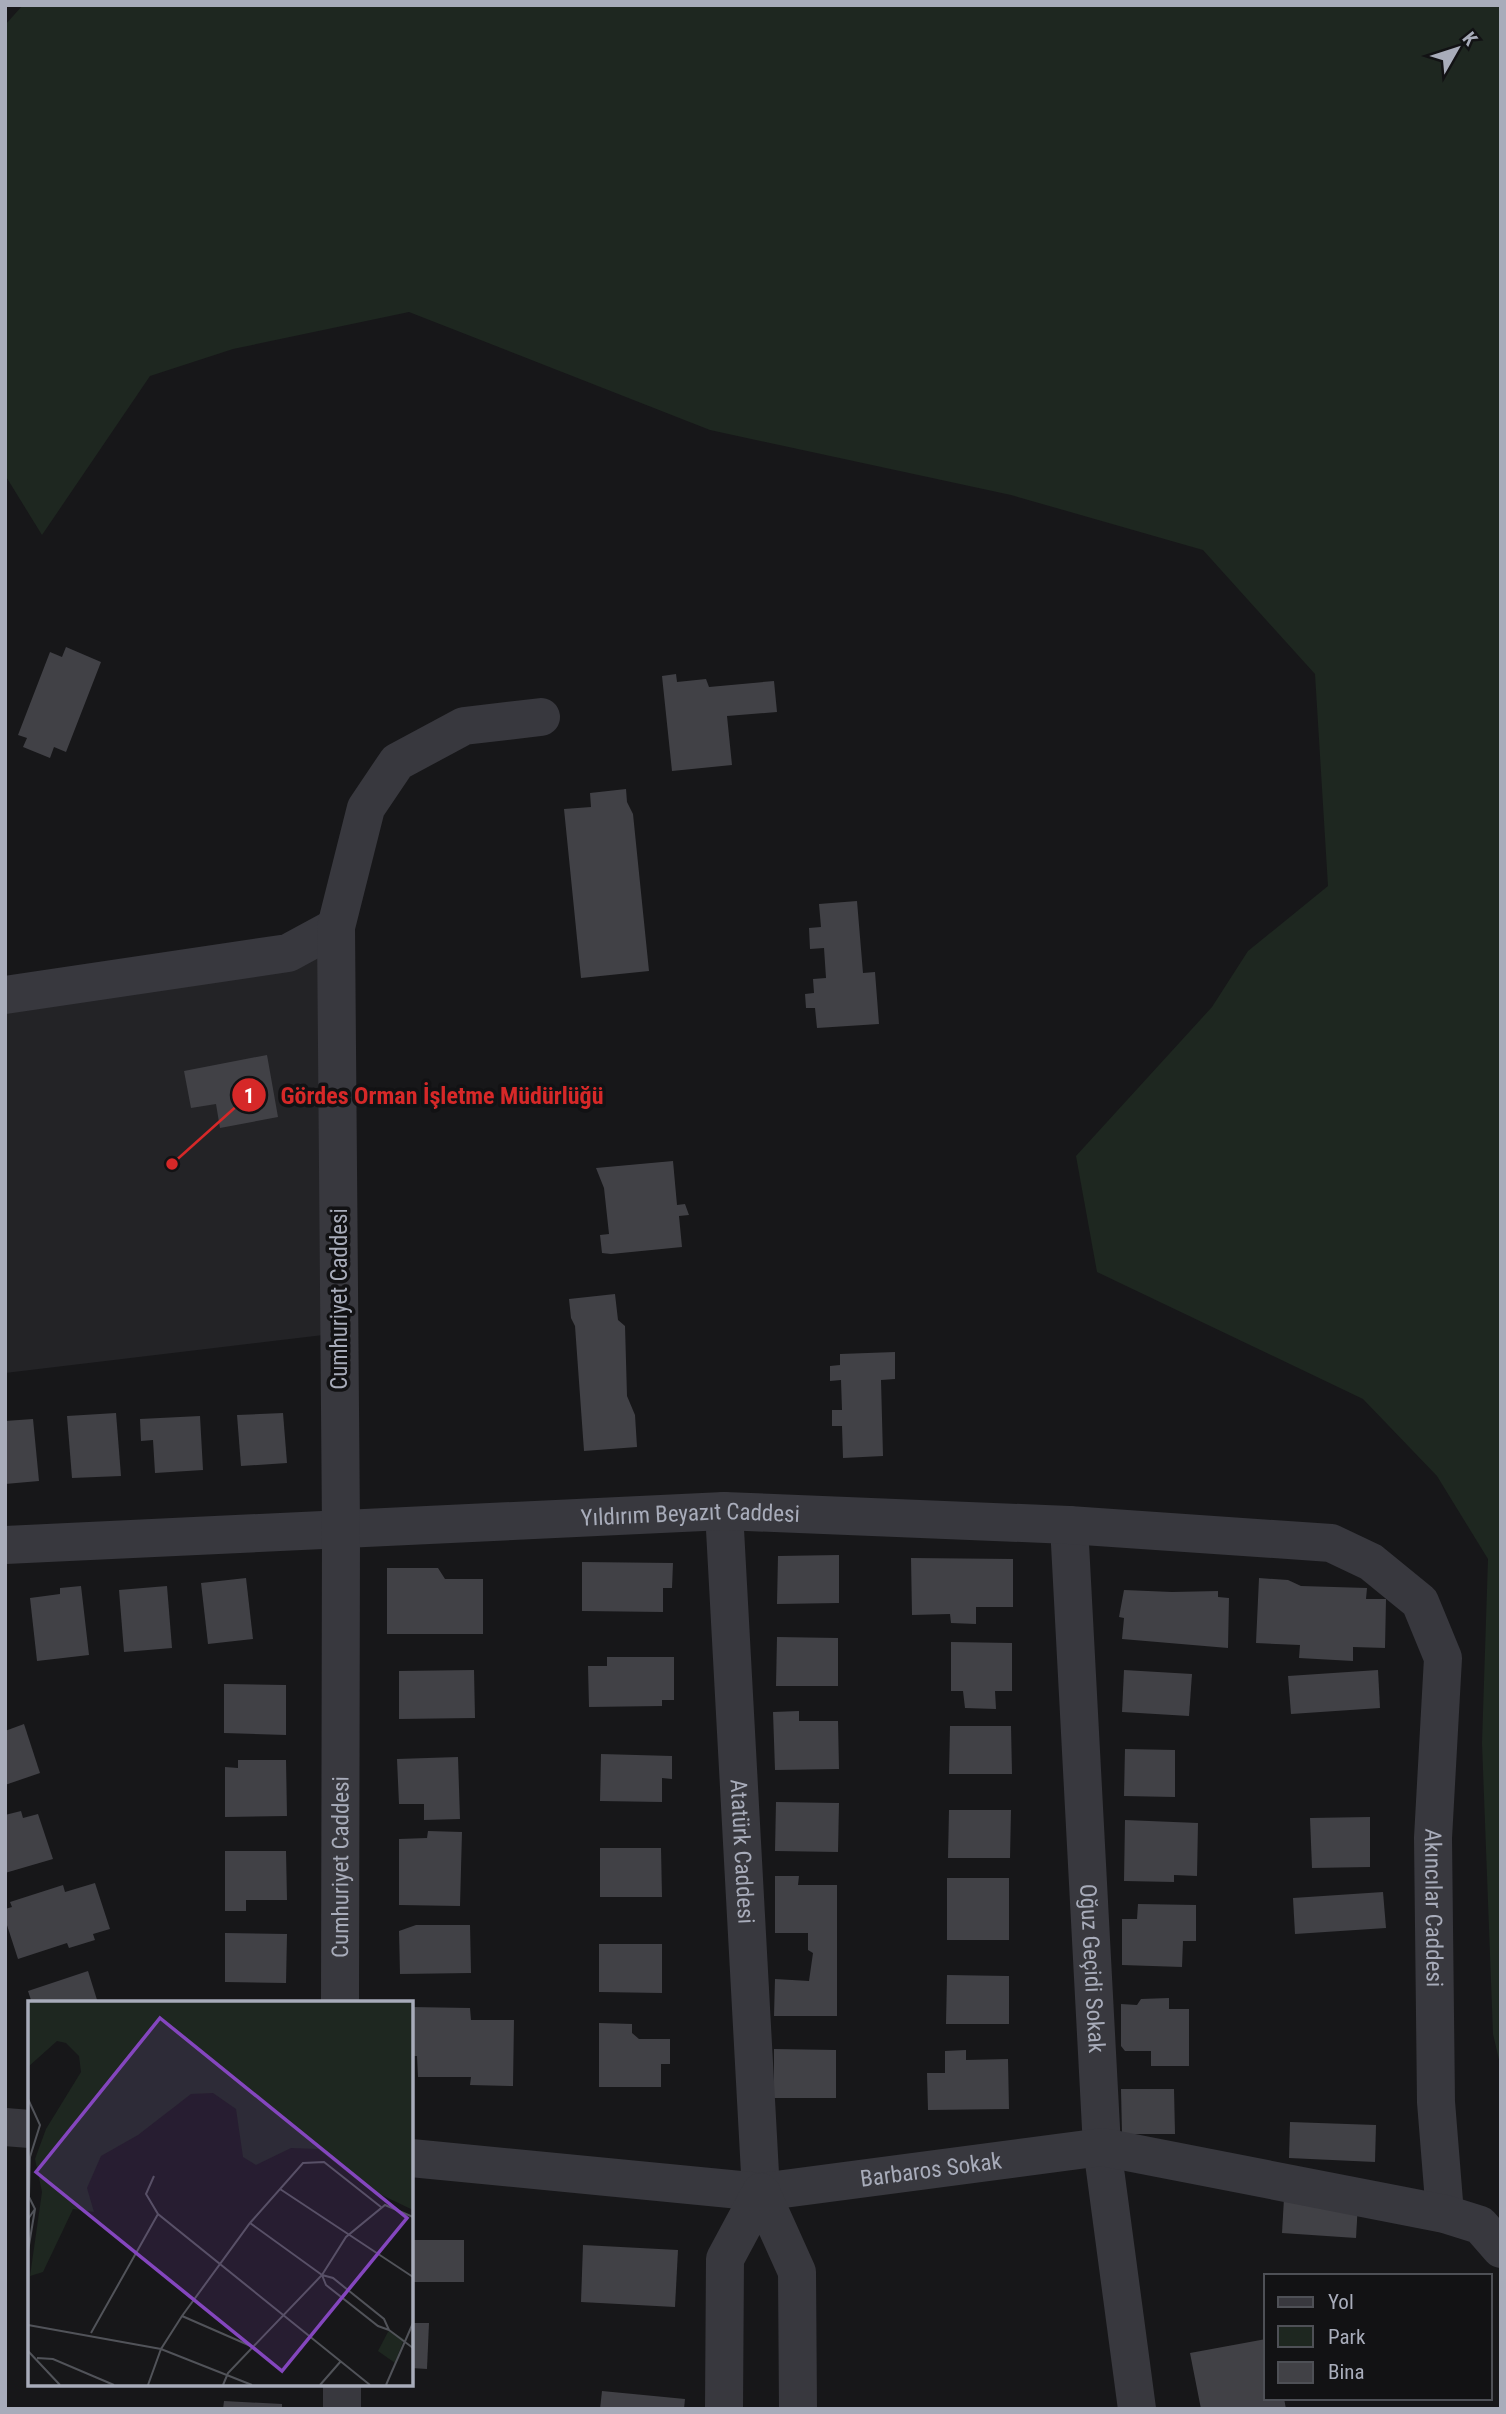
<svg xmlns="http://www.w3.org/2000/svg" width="1506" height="2414" viewBox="0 0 1506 2414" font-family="'Roboto Condensed',sans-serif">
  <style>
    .built { fill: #232326 }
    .green { fill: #1e2720 }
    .building { fill: #414146 }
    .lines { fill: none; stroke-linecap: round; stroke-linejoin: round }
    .minor { stroke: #38383e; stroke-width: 38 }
    .labels { text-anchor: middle; stroke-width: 7; stroke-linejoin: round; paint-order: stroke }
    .street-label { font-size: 23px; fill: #a8acba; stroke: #121214 }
    .inset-road { fill: none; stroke: #515359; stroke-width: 2 }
    .view { fill: #8446be; fill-opacity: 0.15; stroke: #8446be; stroke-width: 3.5 }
    .inset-edge { fill: none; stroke: #a8acba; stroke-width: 3.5 }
    .leader { fill: none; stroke: #d62828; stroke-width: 2.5 }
    .callout-dot { fill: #d62828; stroke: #121214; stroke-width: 2.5 }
    .mark-label { font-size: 21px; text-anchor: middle; font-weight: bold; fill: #fff }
    .callout-label { font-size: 24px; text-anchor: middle; font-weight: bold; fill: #d62828; stroke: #121214; stroke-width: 7; stroke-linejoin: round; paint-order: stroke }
  </style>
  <rect width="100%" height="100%" fill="#171719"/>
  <polygon class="built" points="336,927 340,1333 5,1373 5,995"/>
  <polygon class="green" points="23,5 1501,5 1501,2068 1493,2034 1482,1743 1488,1559 1437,1476 1363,1399 1097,1272 1076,1156 1212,1007 1248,951 1328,886 1315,674 1203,550 1011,495 710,430 409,312 233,349 150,376 42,535 5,475 5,25"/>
  <g class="building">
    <polygon points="66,647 101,662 66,752 54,747 50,758 23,747 27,738 18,735 50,652 62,657"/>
    <polygon points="676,674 677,682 706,679 709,687 774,681 777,712 727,716 732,765 672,771 662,676"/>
    <polygon points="626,789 627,802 633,814 649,971 581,978 564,809 591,807 590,793"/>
    <polygon points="857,901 863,973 875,972 879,1024 817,1028 815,1008 806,1008 805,994 814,993 813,979 826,978 824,948 810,949 809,928 821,927 819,904"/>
    <polygon points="267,1055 278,1117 220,1128 216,1104 191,1108 184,1071"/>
    <polygon points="673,1161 677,1205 685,1204 689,1215 679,1216 682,1247 611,1254 602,1253 600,1235 609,1234 604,1188 596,1168"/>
    <polygon points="615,1294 618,1320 625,1326 627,1396 635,1415 637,1447 584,1451 575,1326 571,1318 569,1299"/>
    <polygon points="895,1352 895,1379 881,1380 883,1456 843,1458 842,1426 832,1426 832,1410 842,1410 841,1380 830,1381 830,1366 840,1365 840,1354"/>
    <polygon points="116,1413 121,1476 72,1478 67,1416"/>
    <polygon points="283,1413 287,1463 241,1466 237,1415"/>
    <polygon points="200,1416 203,1470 155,1473 153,1440 141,1441 140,1419"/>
    <polygon points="33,1419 39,1481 5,1484 5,1421"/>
    <polygon points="839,1555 839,1603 777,1604 778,1556"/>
    <polygon points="911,1558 1013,1559 1013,1607 976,1607 976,1624 951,1623 950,1614 912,1615"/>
    <polygon points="582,1562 673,1563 672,1588 663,1588 663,1612 582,1611"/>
    <polygon points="387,1568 438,1568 445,1579 483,1579 483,1634 387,1634"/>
    <polygon points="246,1578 253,1639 208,1644 201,1583"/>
    <polygon points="1259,1578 1288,1580 1301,1586 1367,1588 1366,1599 1386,1599 1385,1648 1353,1647 1353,1661 1299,1658 1300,1645 1256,1643"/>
    <polygon points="81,1586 89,1655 37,1661 30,1598 60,1594 60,1588"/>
    <polygon points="167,1586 172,1648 124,1652 119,1590"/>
    <polygon points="1124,1590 1172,1592 1218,1591 1218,1597 1229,1598 1228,1648 1122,1639 1124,1618 1119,1617"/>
    <polygon points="777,1637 838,1638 838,1686 776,1686"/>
    <polygon points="951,1642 1012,1643 1012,1691 995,1691 996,1709 965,1708 963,1691 951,1691"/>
    <polygon points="607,1657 674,1657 674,1700 662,1700 662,1706 589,1707 588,1666 607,1666"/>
    <polygon points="474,1670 475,1718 399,1719 399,1671"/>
    <polygon points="1124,1670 1192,1674 1189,1716 1122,1712"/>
    <polygon points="1378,1670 1380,1708 1291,1714 1288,1676"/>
    <polygon points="224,1684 286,1685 286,1735 224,1733"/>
    <polygon points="799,1711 799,1721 838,1721 839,1769 775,1770 773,1712"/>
    <polygon points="24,1724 40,1773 5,1785 5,1731"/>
    <polygon points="950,1726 1011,1726 1012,1774 949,1774"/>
    <polygon points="1125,1749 1175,1750 1175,1797 1124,1796"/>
    <polygon points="601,1754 672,1756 672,1779 662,1778 662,1802 600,1801"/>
    <polygon points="458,1757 460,1819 424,1820 424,1804 399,1804 397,1759"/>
    <polygon points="238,1760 286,1760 287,1816 225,1817 225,1767 238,1768"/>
    <polygon points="776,1802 839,1803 838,1852 775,1851"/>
    <polygon points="949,1810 1011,1810 1010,1858 948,1858"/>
    <polygon points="21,1811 23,1818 38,1814 53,1859 5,1873 5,1815"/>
    <polygon points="1370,1817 1370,1867 1312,1868 1310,1818"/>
    <polygon points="1125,1820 1198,1823 1197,1876 1174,1875 1174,1882 1124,1881"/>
    <polygon points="428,1831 462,1832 460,1906 399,1905 399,1839 427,1838"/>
    <polygon points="600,1848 661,1848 662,1897 600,1897"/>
    <polygon points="225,1851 286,1851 287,1900 246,1900 246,1911 225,1911"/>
    <polygon points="775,1876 799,1876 798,1885 837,1885 837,2016 774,2016 775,1979 809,1981 813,1953 808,1950 808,1933 775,1933"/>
    <rect x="947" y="1878" width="62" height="62"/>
    <polygon points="95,1883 110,1929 93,1934 95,1940 69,1948 67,1943 18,1959 5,1919 5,1909 12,1907 10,1902 63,1885 65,1892"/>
    <polygon points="1383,1892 1386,1928 1295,1934 1293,1898"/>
    <polygon points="1138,1904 1196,1905 1196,1941 1183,1941 1182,1967 1122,1965 1122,1919 1137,1919"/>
    <polygon points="416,1925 470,1925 471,1973 400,1974 399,1931"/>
    <polygon points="225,1933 287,1934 286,1983 225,1982"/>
    <polygon points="599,1944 662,1944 662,1993 599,1992"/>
    <polygon points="88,1971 98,2003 32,2003 28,1991"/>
    <polygon points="947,1975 1009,1976 1009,2024 946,2024"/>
    <polygon points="1169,1998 1169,2009 1189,2009 1189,2066 1151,2066 1151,2051 1125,2051 1121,2046 1121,2004 1137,2005 1141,1999"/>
    <polygon points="411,2007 470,2008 471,2020 514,2020 513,2086 470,2085 471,2077 418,2077 417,2056 411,2056"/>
    <polygon points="599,2023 632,2024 632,2033 639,2039 670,2039 670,2064 661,2064 661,2087 599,2087"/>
    <polygon points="774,2049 836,2050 836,2098 774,2098"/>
    <polygon points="966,2050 966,2060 1008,2059 1009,2109 928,2110 927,2073 945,2073 945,2051"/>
    <polygon points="1121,2089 1174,2089 1175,2134 1122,2134"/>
    <polygon points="1290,2122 1376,2125 1375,2162 1289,2158"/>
    <polygon points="1284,2198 1358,2203 1356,2238 1282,2233"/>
    <rect x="411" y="2240" width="53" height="42"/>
    <polygon points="583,2245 678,2250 675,2307 581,2302"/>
    <polygon points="411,2323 429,2323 427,2369 411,2368"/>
    <polygon points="1266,2339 1266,2398 1284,2398 1286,2409 1201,2409 1190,2353"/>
    <polygon points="602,2391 685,2399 684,2409 600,2409"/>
    <polygon points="224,2401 282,2404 282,2409 223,2409"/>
  </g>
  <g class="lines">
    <g class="minor">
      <polyline points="5,995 288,953 336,927"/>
      <path id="s1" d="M724,1511l37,681"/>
      <path id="s2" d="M1069,1525l33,622 35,262"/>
      <path id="s3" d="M5,1545l719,-34 345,14 262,18 40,19 49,40 23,56 -10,180 3,264 9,112"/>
      <path id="s4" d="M340,2003l1,-474 -5,-602 30,-119 31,-46 67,-36 77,-9"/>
      <polyline points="5,2127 30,2129"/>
      <path id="s5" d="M411,2158l350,34 341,-45 343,67 35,11 21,24"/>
      <polyline points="342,2384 342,2409"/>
      <polyline points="724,2409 725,2259 761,2192 797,2272 798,2409"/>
    </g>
  </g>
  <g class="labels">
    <g class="street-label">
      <text transform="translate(339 1299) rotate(-90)" y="8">Cumhuriyet Caddesi</text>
      <text dy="8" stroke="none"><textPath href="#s3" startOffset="686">Yıldırım Beyazıt Caddesi</textPath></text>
      <text dy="8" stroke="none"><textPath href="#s1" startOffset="341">Atatürk Caddesi</textPath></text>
      <text dy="8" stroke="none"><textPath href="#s4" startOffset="136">Cumhuriyet Caddesi</textPath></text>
      <text dy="8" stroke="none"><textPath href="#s3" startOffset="1746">Akıncılar Caddesi</textPath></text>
      <text dy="8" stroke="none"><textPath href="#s2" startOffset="444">Oğuz Geçidi Sokak</textPath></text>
      <text dy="8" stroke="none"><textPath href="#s5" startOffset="523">Barbaros Sokak</textPath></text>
    </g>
  </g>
  <g transform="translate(28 2001)">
    <rect width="385" height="385" fill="#171719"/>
    <path d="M0,1h385v208l-46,-22 -49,-39 -27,-1 -35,17 -13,-8 -7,-48 -23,-16 -22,1 -53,41 -37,21 -14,32 7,24 -21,-3 -30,63 -13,4 12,-84 -7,-33 11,-30 35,-57 -2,-16 -13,-13 -9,-2 -29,26zM361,329l15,9 -9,24 -17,-12z" fill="#1e2720"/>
    <path class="inset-road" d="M0,98l12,26 -10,32 -1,39M126,175l-8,18 12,20 212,171M252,188l133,88M0,194l7,14 -7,10M222,222l72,52M0,250l7,-42M294,274l11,3 51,41 5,11 -11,-4 -52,-41zM154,315l71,31M0,324l133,24 91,36M361,329l24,18M63,332l67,-119M0,350l32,34M9,357l16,1 61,26M120,384l13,-36 21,-33 68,-93 53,-60 21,-1 57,45M195,384l5,-12 94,-98 24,-38 39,-32 28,12M292,384l21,-24M358,384l27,-62"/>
    <path class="view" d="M132,17l247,200 -125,153 -246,-199z"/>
    <rect width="385" height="385" class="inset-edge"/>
  </g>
  <path class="leader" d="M172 1164L249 1095"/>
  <g class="callout-dot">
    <circle cx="172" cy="1164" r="7"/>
    <circle cx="249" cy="1095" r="18"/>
  </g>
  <g class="mark-label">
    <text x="249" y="1103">1</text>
  </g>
  <g class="callout-label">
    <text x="442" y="1104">Gördes Orman İşletme Müdürlüğü</text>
  </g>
  <rect width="1506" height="2414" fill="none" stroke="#a8acba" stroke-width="14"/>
  <rect x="1264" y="2274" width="228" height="126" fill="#121214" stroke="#4e5056" stroke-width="2"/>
  <rect x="1278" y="2297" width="35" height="10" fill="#38383e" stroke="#4e5056" stroke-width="2"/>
  <text x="1328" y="2309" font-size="21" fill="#a8acba">Yol</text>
  <rect x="1278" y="2326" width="35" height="21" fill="#1e2720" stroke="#4e5056" stroke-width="2"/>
  <text x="1328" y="2344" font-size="21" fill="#a8acba">Park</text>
  <rect x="1278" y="2362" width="35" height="21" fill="#414146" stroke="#4e5056" stroke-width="2"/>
  <text x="1328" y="2379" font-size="21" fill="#a8acba">Bina</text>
  <g transform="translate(1457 49) rotate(51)" stroke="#121214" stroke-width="5" paint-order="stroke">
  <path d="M0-5L12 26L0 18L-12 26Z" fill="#a8acba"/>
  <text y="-10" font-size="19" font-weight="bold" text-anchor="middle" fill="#a8acba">K</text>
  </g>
</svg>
